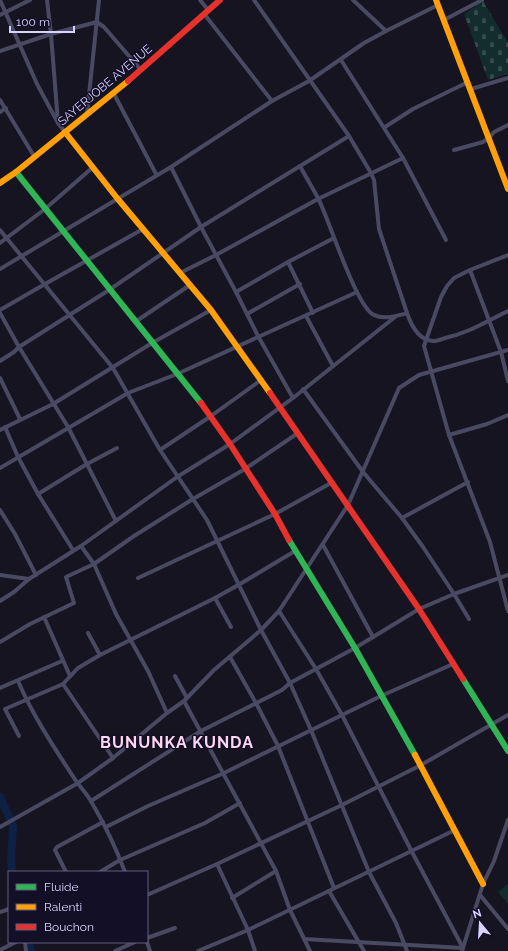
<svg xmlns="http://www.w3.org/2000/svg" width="508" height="951" viewBox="0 0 508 951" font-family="Raleway,sans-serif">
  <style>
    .grass { fill: #132c2d }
    .cemetery { fill: url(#cemetery-stones) }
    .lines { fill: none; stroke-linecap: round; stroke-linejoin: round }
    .river { stroke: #0d2144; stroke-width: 8 }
    .street { stroke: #4a4962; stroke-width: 4 }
    .fast { stroke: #30b455; stroke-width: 6 }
    .slow { stroke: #ff9f0a; stroke-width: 6 }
    .jam { stroke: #e5322d; stroke-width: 6 }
    .labels { text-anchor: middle; stroke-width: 3; stroke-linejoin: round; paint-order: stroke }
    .street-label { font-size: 12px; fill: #d9d4ff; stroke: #130f26 }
    .district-label { font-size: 16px; font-weight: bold; letter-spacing: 1px; fill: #ffd6f0; stroke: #130f26 }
  </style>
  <defs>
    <pattern id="cemetery-stones" width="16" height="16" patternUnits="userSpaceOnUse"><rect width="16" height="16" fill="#132c2d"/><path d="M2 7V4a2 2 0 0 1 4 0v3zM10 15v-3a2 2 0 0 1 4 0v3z" fill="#354a4c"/></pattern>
  </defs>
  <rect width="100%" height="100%" fill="#161421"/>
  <polygon class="grass" points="508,884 508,904 498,892"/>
  <polygon class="cemetery" points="483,1 508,43 508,74 488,80 464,14"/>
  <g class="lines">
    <g class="river">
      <polyline points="0,797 13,826 11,860 12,872"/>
      <polyline points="29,942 31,951"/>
    </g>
    <g class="street">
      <polyline points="0,0 37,84 58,123"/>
      <polyline points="47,0 51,34 58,123 65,132"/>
      <polyline points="200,0 209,11"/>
      <path d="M254,0l95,136 22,37 3,7 5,49 28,84c4,12 12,27 26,28 4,0 9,-2 12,-3 24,-5 42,-17 63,-27"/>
      <polyline points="353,0 386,31"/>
      <polyline points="0,15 30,0"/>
      <polyline points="205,15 272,101"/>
      <polyline points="444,20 482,0"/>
      <polyline points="0,51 51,34 97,22 104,27 141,70"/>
      <polyline points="341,60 403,158 446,240"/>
      <polyline points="471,89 508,78"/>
      <polyline points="113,92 156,174"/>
      <polyline points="0,100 34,156"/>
      <polyline points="0,112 6,108"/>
      <polyline points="87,114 99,0"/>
      <polyline points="385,127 413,109 468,82"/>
      <polyline points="454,150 483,142 489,138 494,132 508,125"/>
      <path d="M300,166c6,11 12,21 18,32 11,21 38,109 56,117 10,5 23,1 33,-2"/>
      <polyline points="171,167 201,227 236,292 258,336 293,398"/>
      <polyline points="0,230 113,368 160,450 207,520 261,630 290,683 311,730 369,872 396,923 407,951"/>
      <polyline points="0,243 45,209 92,168"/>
      <polyline points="508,255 470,270 454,278 447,286 441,297 424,346 449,435 490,542 508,611"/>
      <polyline points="288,262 313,313"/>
      <polyline points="0,269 171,167 272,101 309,81 364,43 386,31 438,5"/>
      <polyline points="470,270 501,352 508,381"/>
      <polyline points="180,273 216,255 318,199 403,158"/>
      <polyline points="236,292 288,262 334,238"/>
      <polyline points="0,310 45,284 143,229"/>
      <polyline points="0,313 19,347 68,427 116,521"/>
      <polyline points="247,314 300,284"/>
      <polyline points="306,316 333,366"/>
      <polyline points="135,322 190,285"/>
      <polyline points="0,361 14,352 19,347 109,290 201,227 349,136"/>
      <polyline points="0,378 20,419"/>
      <polyline points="303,389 363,472 402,518 423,547 454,594 469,619"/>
      <polyline points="5,427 18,457 38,494 73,550"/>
      <polyline points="0,430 53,404 152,343 211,310"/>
      <polyline points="449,435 487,424 508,415"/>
      <polyline points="160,450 211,416 261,380"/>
      <polyline points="0,468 128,393 177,374 357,292"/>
      <polyline points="38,494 87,464 117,448"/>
      <polyline points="0,510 15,534 36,575"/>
      <polyline points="402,518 468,482"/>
      <polyline points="323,545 373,637"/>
      <polyline points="81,546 94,564 116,614 148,671 167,713"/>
      <polyline points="0,575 29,579"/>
      <polyline points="138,578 275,514 331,483"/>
      <polyline points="215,598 231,627"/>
      <polyline points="0,601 14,592 29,579 81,546 177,477 230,444 293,398 395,317"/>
      <polyline points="44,617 70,676"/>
      <polyline points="88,633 100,655"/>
      <polyline points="0,642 30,624 74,603 66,577 94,564 134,536 193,499 245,469 298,433"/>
      <polyline points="230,657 256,703 278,746 334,888"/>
      <polyline points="453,664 381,696 342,715 412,852 463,948"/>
      <polyline points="175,676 187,698"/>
      <path d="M18,681c15,35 37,68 58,100 5,7 12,14 16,22 13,22 24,45 33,69"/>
      <polyline points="0,688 62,661"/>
      <polyline points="184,701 276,871 290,910 310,951"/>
      <polyline points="19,736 5,709 63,684"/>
      <polyline points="113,758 63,684 78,668 100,655 215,598 240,584 295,551"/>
      <polyline points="91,801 201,731 282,690 290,683 355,648 419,609 454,594 508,575"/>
      <polyline points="0,827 78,783 113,758 167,713 184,701 214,670 261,630 279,611 348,505 399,388 419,375 508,350"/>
      <polyline points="106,827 148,806 224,773 342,715 316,669 279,611"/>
      <polyline points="217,864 248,930 255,951"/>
      <polyline points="66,872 55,850 57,847 103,822"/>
      <polyline points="100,872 120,860 205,823 240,803"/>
      <polyline points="329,891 364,951"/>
      <polyline points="147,895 217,864 342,805 421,765 508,715"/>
      <polyline points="480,895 508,929"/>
      <polyline points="232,898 276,871"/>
      <polyline points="0,912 9,909"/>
      <polyline points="147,938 175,928"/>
      <polyline points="304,939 463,948"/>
      <polyline points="25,942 26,951"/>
      <polyline points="147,942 150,951"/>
      <polyline points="0,950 16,942"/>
      <polyline points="115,951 135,942"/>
      <polyline points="198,951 248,930 455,830"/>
      <polyline points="462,951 483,884 494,861 508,820"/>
    </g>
    <g class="fast">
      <polyline points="16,172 201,403"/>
      <polyline points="289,540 355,648 415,755"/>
      <polyline points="463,679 508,751"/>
    </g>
    <g class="slow">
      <polyline points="436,0 508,189"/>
      <polyline points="65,132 117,198 211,310 270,393"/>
      <polyline points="0,183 16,172 128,81"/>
      <polyline points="415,755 483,884"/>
    </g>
    <g class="jam">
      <polyline points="128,81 220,0"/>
      <polyline points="270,393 419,609 463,679"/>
      <polyline points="201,403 230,444 275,514 289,540"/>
    </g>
  </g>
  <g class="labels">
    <g class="street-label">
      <text transform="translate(105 85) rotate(-40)" y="4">SAYERJOBE AVENUE</text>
    </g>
    <g class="district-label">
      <text x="177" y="748">BUNUNKA KUNDA</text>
    </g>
  </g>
  <rect x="8" y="871" width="140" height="72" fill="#130f26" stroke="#625e7d"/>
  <rect x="16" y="884" width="20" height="6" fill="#30b455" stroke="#625e7d"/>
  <text x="44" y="891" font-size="12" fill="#d9d4ff">Fluide</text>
  <rect x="16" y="904" width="20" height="6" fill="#ff9f0a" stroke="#625e7d"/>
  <text x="44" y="911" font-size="12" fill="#d9d4ff">Ralenti</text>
  <rect x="16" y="924" width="20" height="6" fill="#e5322d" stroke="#625e7d"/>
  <text x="44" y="931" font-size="12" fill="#d9d4ff">Bouchon</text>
  <g transform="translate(480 923) rotate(342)" stroke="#130f26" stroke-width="3" paint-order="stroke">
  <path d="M0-3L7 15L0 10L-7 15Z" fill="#d9d4ff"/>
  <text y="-6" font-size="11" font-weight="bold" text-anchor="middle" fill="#d9d4ff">N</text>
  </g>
  <path d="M10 26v6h64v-6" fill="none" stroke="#d9d4ff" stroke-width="2"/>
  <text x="16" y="26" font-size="12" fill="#d9d4ff" stroke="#130f26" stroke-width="3" paint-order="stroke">100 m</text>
</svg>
